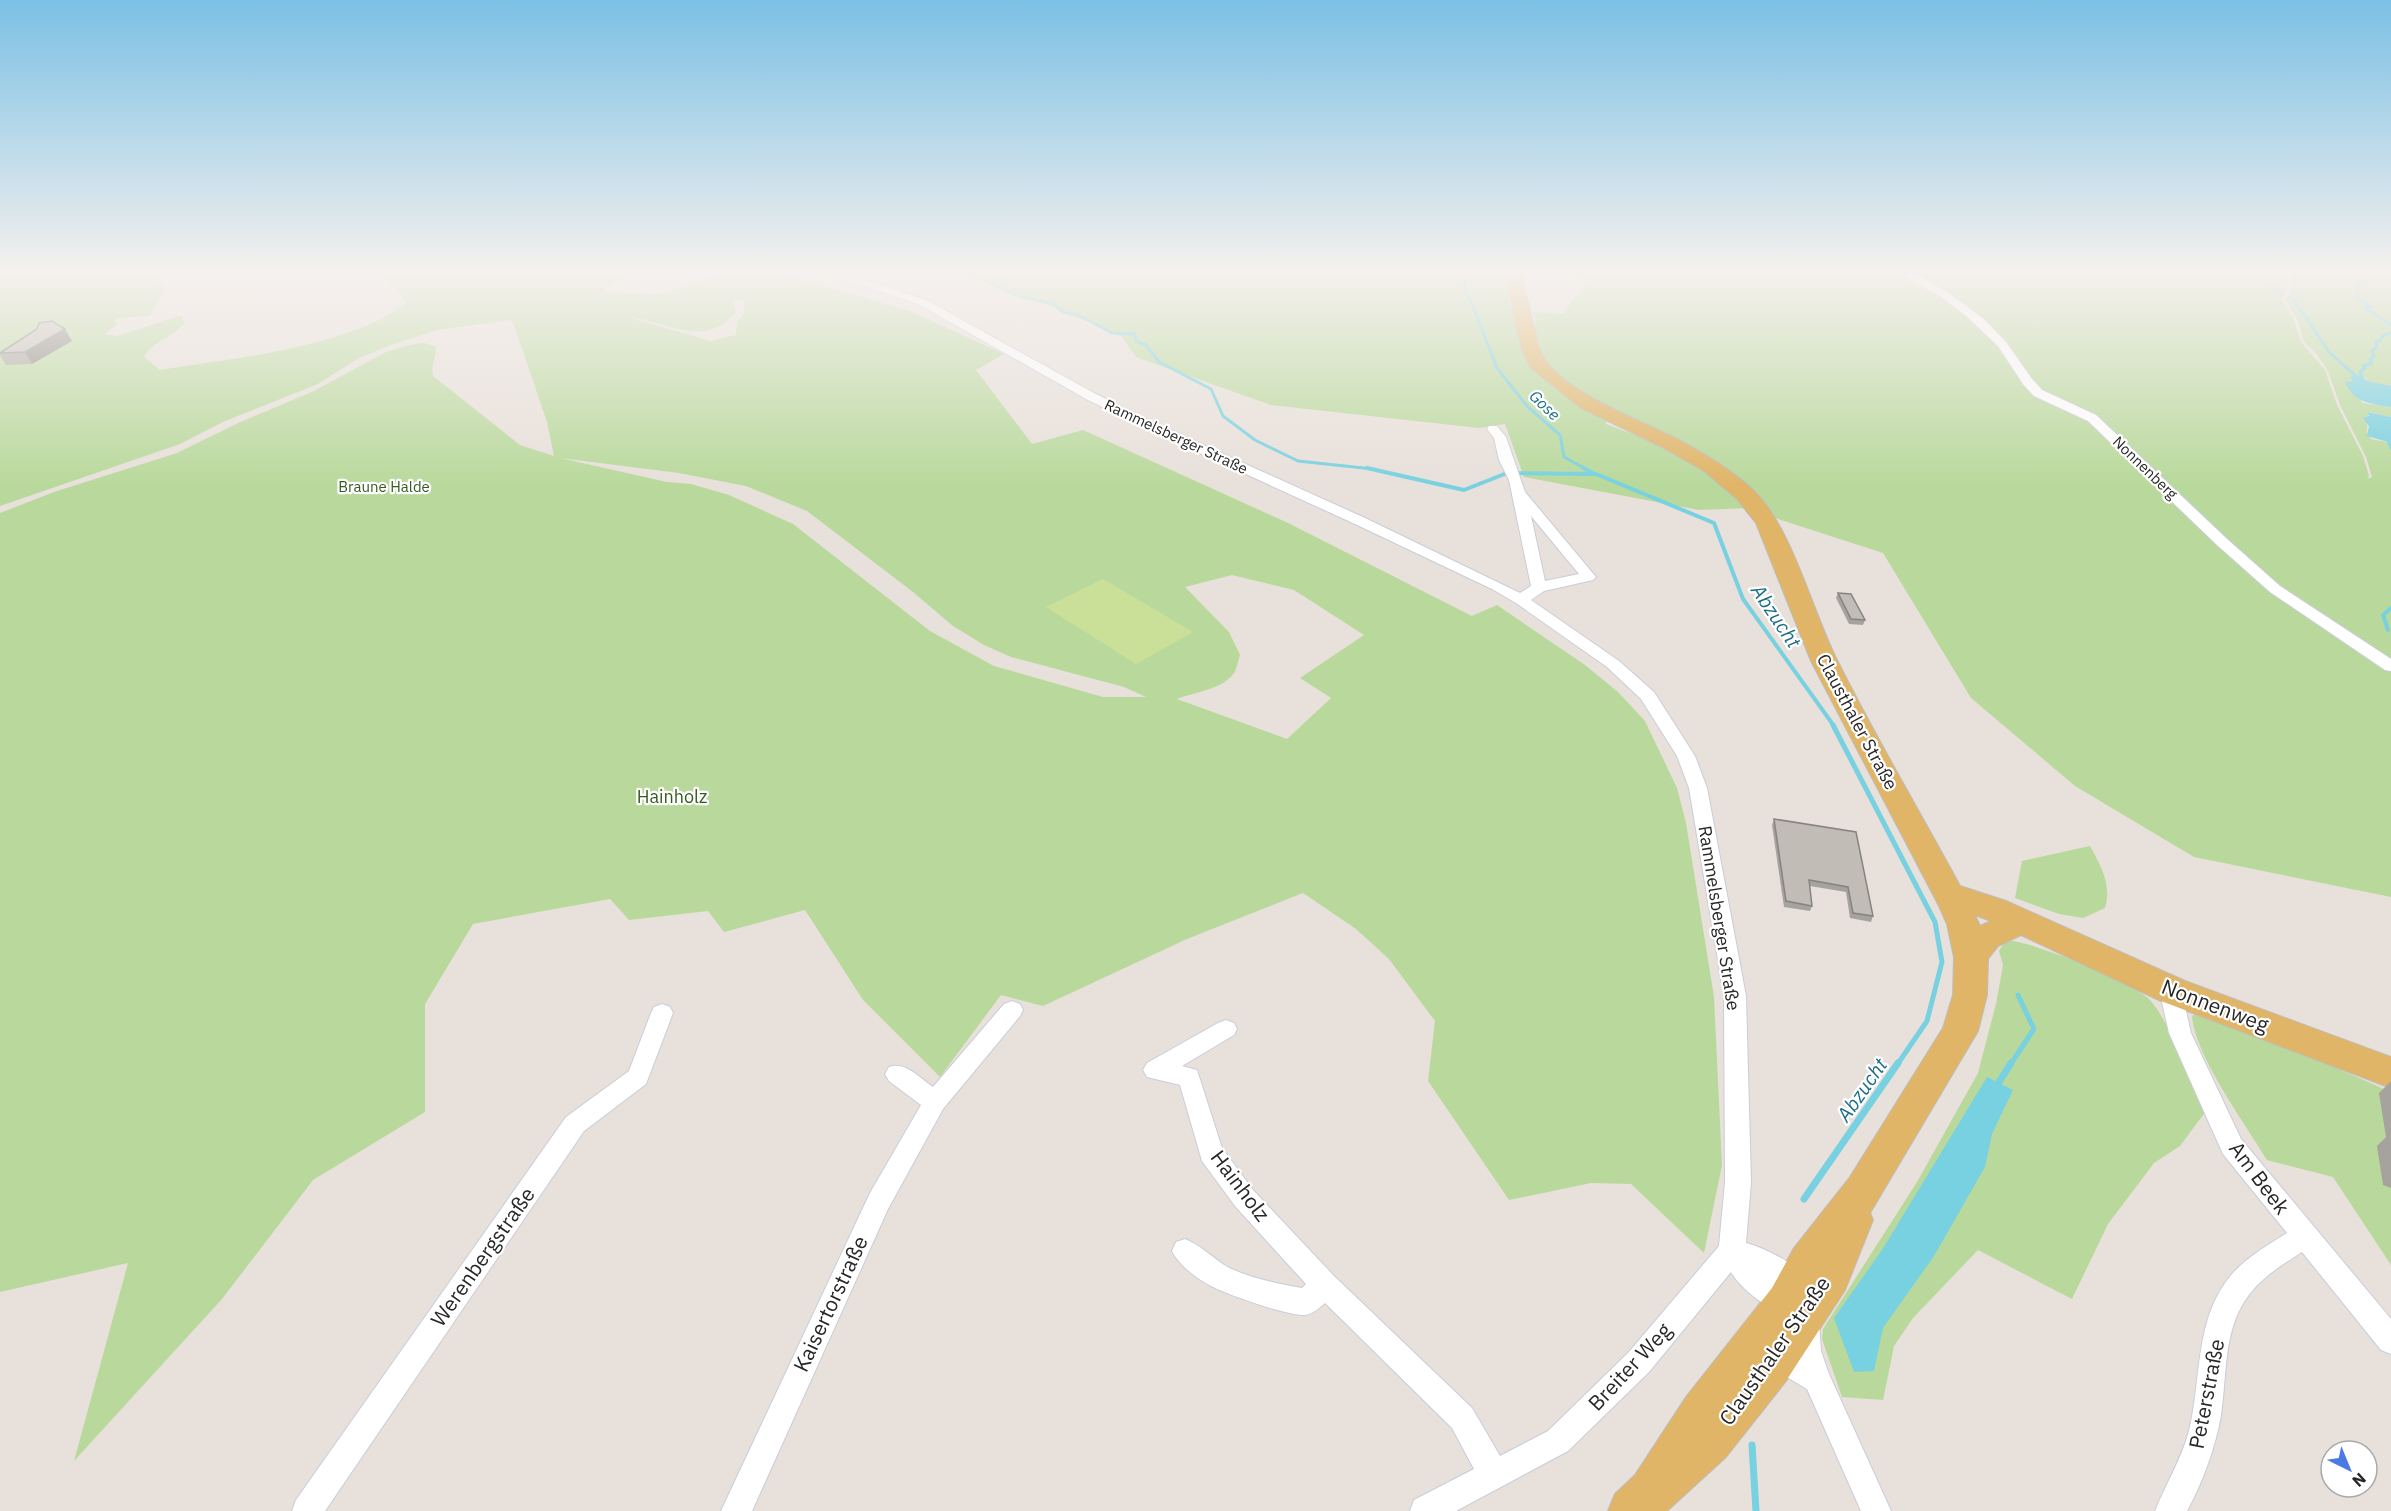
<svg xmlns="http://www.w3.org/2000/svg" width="2391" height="1511" viewBox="0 0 2391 1511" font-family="'IBM Plex Sans',sans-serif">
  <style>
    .green { fill: #b9d99c; fill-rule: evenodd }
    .pitch { fill: #cae099 }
    .water { fill: #78d1e0 }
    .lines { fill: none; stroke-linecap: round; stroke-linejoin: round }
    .stream-far3 { stroke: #78d1e0; stroke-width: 3 }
    .stream-far2 { stroke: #78d1e0; stroke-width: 4 }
    .stream-far1 { stroke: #78d1e0; stroke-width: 5 }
    .stream { stroke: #78d1e0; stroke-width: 7 }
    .street-casing { stroke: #c9cdd8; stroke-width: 2 }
    .primary-casing { stroke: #bebebe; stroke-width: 2 }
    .street { fill: #fff; fill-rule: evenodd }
    .primary { fill: #e0b568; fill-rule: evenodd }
    .wall { fill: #a6a29d }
    .shaded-wall { fill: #87847f }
    .building { fill: #c1bcb6; stroke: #87847f; stroke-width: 1.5 }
    .labels { text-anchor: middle; stroke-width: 4.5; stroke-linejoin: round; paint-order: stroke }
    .far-street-label { font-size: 15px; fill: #272727; stroke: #fff }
    .far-park-label { font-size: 15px; fill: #345b21; stroke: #fff }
    .far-water-label { font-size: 16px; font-style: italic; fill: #1b6f87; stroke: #fff }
    .street-label { font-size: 18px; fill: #272727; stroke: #fff }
    .park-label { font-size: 18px; fill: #345b21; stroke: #fff }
    .water-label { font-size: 20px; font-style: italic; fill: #1b6f87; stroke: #fff }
    .near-street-label { font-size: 21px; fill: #272727; stroke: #fff }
  </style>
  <rect width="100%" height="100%" fill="#e8e0da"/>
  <g class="green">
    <path d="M0,273h166l-12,6 11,9 -15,28 -31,2 -5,3 4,2 -13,11 12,2 65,-21 2,8c-11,15 -32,18 -40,34l16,13c72,-12 148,-18 215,-48 11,-5 21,-13 31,-19l-6,-11 -22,-19h243l4,2 -23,16 54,4 70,-22h55l131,39 92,42 -28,16 56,74 51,-14 205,93 184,93 25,-11 88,60 33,27 27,29 32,67 9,35 28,174 8,168 -18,88 -73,-69 -40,-1 -82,17 -81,-119 7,-60 -46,-62 -33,-30 -53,-36 -116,46 -144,67 -42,-11 -61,82 -77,-77 -58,-90 -81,22 -16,-21 -79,9 -19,-21 -137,25 -48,80v108l-112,68 -91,119 -148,162 54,-198 -128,29v-779l54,-21 123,-39 61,-30 76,-32 72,-39 23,-7 15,-2 11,3c3,11 -5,17 -2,30l87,69 34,11 -7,-34 -34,-100 -3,-2 -73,10 -46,15 -32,13 -41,26 -93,37 -45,23 -180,62zM743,299l2,13 -8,10 -1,13 -26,6 -82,-24c38,4 78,33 108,-5l-3,-11zM560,458l119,15 67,13 61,25 106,81 40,34 31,19 27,12 113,30 22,10h-43l-109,-31 -64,-35 -137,-107 -64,-29 -38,-11 -24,-2zM1232,575l62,15 70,45 -64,43 31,20 -44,41 -110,-40c17,-7 45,-9 57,-26 3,-4 4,-13 6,-18l-11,-23 -44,-45z"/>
    <path d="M961,273h546l5,14c-7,14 0,22 5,35 6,12 8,27 14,40 11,23 53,43 75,55v7l56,21 42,23 45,40 -50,2 -175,-33 -19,-53 -26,4 -208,-23 -135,-48 -14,-20 -80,-35 -22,-4z"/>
    <path d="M1554,273h735l-4,21 -4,3 12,21 8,24 24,28 12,35 26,51 6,20 -2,3 5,-2 -6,-20 -26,-52 -12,-34 -12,-18 -12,-11 -6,-21 -13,-22 5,-5 3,-21h98v113l-23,-5 -3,-4 -13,5 10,21 29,4v10l-23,-5 -1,20 4,7 20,4v454l-197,-40 -119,-71 -104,-88 -88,-145 -108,-35 -22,-24 -183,-108c-14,-14 -29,-26 -34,-46 -3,-10 2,-18 -3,-28l31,2 10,-16 15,-18z"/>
    <path d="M2090,846c11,20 22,39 15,62l-22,10 -24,-4 -44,-16 7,-37z"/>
    <path d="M2010,941c22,0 127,43 140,59 22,26 40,78 56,111l-26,35 -26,17 -46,61 -36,75 -94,-49 -65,68 -19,28 -11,54 -41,-3 -20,-58 1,-10 94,-147 61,-109 18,-69 7,-39 -4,-14 5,-8z"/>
    <path d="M2198,1013l95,36 98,43v173l-58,-88 -66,-17c-22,-37 -72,-104 -75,-144z"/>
  </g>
  <polygon class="pitch" points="1103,579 1193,632 1136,664 1046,607"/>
  <g class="water">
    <path d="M2360,375l8,6 23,5v21c-20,-3 -37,-4 -46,-25l9,-1 -4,-3 2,-2z"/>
    <polygon points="2367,412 2391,417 2391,443 2367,436 2369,426 2363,418 2369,416"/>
    <polygon points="1987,1077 2013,1090 1992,1134 1985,1167 1934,1256 1883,1328 1874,1371 1854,1372 1834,1318 1882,1250"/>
  </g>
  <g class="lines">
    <g class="stream-far3">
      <polyline points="967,273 1020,296 1053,304 1063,312 1081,316 1112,333 1135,334 1136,341 1146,345 1159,362 1211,389 1223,416 1255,440 1298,461 1373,469"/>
      <polyline points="1466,273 1464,293 1470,299 1497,368 1527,406 1560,435 1564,457 1586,469"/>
      <polyline points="2356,273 2360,284 2356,297 2371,306 2365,307 2367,309 2391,325"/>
      <polyline points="2269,284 2282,295"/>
      <polyline points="2289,297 2294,300 2329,352 2358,378"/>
      <polyline points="2362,378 2360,372 2365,368 2363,366 2372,363 2370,359 2374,356 2372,351 2377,347 2376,341 2380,341 2383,335 2391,333"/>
      <polyline points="2387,438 2391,448"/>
    </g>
    <g class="stream-far2">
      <polyline points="1367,468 1464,490 1507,473 1596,474 1714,523 1743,599 1834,726"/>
      <polyline points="1583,468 1593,473"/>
      <polyline points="2388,630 2383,615 2391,608"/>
    </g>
    <g class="stream-far1">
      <polyline points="1833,725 1935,922 1942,962 1927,1021 1897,1065"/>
      <polyline points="2010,1065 2034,1029 2018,995"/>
    </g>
    <g class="stream">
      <polyline points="1999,1082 2011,1063"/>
      <polyline points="1804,1199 1898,1063"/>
      <polyline points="1752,1445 1756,1511"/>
    </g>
    <g class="street-casing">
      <g id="street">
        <path d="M828,273h17l83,28 166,92 48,24 223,101 155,75 11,-7 -22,-106 -10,-20 -5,-22 -7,-9 2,-3h8l9,11 19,55 71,85 -3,3 -49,11 -13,9 88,61 35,31 41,64 12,32 39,208 5,186 -5,61c19,5 58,24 66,43l-4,9 -8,3 3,6 -4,9 -10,4c-20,-8 -47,-26 -58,-45l-82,100 -81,79 -112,60h-46l4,-11 60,-31 -22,-41 -127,-125c-6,5 -12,11 -20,12 -17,1 -80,-21 -96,-30 -13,-7 -31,-21 -37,-34l4,-9 9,-3c15,6 26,17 39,26 20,12 55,19 78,23l4,-4 -71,-78 -33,-45 -22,-76 -33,-8 -4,-7 4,-7 71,-40 8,-3 8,3 3,6 -3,6 -52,31 15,4 25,78 31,42 81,86 138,132 28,48 48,-25 81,-79 90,-106 6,-64 -1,-186 -35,-208 -12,-32 -36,-57 -34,-32 -91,-64 -24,-14 -137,-65 -221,-101 -48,-24 -166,-94zM1531,516l48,58 -34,7z"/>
        <polygon points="1898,273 1913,273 1920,277 1947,292 1985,320 2006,342 2032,379 2042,390 2096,415 2227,539 2280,586 2391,659 2391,671 2385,670 2270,592 2217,545 2088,421 2034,396 2023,384 1998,346 1965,315 1940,296"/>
        <path d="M2173,982l8,3 3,6v11l7,31 50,106 150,180v35l-10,-4 -79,-98c-20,13 -42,26 -56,47 -23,33 -19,78 -25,116 -6,34 -18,66 -34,96h-32c11,-27 26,-51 34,-80 13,-53 5,-113 43,-157 15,-17 36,-29 55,-41l-64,-79 -54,-121 -7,-31v-11l3,-6z"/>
        <path d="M1012,1001l8,3 3,6 -3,6 -77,93 -55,100 -136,302h-31l149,-318 51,-88 -32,-24 -4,-7 4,-7c16,-6 31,11 44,20l71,-83z"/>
        <polygon points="662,1004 670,1007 673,1013 646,1084 584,1131 325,1511 292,1511 296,1500 566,1117 629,1071 651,1013 654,1007"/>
        <polygon points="1805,1311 1815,1315 1819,1324 1821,1351 1829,1374 1891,1511 1861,1511 1807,1389 1785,1376 1765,1369 1761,1359 1765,1349 1775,1345 1793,1350 1791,1324 1795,1315"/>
      </g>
    </g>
    <g class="primary-casing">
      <path id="primary" d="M1505,273h16l19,78c19,41 97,67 135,87 27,14 54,30 76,50 41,37 61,124 87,174 38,76 82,150 122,224l46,15 179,80 206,76v31l-230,-87 -140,-66 -23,11 -10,13 -1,36 -9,36 -108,182 3,7 -28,70 -59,91 -60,76 -59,54h-59l7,-17 20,-19 51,-78 86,-109 22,-40 56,-71 93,-149 10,-33 1,-38 -7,-33 -8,-18 -128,-245 -55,-138 -19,-24 -33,-28 -42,-24 -81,-39 -50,-40 -9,-17zM1975,915l16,6 -11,5z"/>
    </g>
    <use href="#street" class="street"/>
    <use href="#primary" class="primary"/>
  </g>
  <g class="wall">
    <polygon points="72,341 32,364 6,365 0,355 0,352"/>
    <polygon points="1838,593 1865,620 1863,625 1849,624 1836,598"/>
    <polygon points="1774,819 1856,832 1873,916 1871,922 1850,918 1846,892 1810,886 1812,906 1810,911 1784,907 1772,825"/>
    <polygon points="2391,1081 2391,1188 2383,1185 2377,1146 2386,1137 2379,1093"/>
  </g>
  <polygon class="shaded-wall" points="65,329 72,341 32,364 25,352"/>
  <g class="building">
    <polygon points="52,321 65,329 25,352 0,353 37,329 39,323"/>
    <polygon points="1838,593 1851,594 1865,620 1851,619"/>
    <polygon points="1774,819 1856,832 1873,916 1853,913 1848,887 1809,880 1812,906 1786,901"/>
  </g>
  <linearGradient id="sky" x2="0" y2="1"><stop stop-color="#7bc0e5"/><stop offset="0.56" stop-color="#f5f1ee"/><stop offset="1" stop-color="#f5f1ee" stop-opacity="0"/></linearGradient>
  <rect width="2391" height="485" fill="url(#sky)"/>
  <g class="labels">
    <g class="far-street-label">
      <text transform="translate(1176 437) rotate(25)" y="5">Rammelsberger Straße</text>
      <text transform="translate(2145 468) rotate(44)" y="5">Nonnenberg</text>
    </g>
    <g class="far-park-label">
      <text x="384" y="492">Braune Halde</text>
    </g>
    <g class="far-water-label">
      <text transform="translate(1545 405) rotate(44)" y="6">Gose</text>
    </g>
    <g class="street-label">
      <text transform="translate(1857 722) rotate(62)" y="6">Clausthaler Straße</text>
      <text transform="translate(1719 918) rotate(81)" y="6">Rammelsberger Straße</text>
    </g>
    <g class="park-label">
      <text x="672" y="803">Hainholz</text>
    </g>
    <g class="water-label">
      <text transform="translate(1776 616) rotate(56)" y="7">Abzucht</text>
      <text transform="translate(1862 1090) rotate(-55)" y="7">Abzucht</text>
    </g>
    <g class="near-street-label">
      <text transform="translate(2215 1006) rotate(21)" y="7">Nonnenweg</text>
      <text transform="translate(2259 1178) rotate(53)" y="7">Am Beek</text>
      <text transform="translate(1240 1186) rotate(53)" y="7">Hainholz</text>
      <text transform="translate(483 1257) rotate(-55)" y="7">Werenbergstraße</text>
      <text transform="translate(831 1304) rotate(-65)" y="7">Kaisertorstraße</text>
      <text transform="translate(1775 1351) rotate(-55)" y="7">Clausthaler Straße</text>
      <text transform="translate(1630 1367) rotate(-47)" y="7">Breiter Weg</text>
      <text transform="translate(2207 1394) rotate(-79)" y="7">Peterstraße</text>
    </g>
  </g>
  <g transform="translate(2349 1469) rotate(137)"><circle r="28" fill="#ffffff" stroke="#a9a9a9" stroke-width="1.5"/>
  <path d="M0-4.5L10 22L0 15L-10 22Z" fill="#4b7ae5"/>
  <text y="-9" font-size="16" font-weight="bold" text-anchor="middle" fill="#272727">N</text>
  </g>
</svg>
